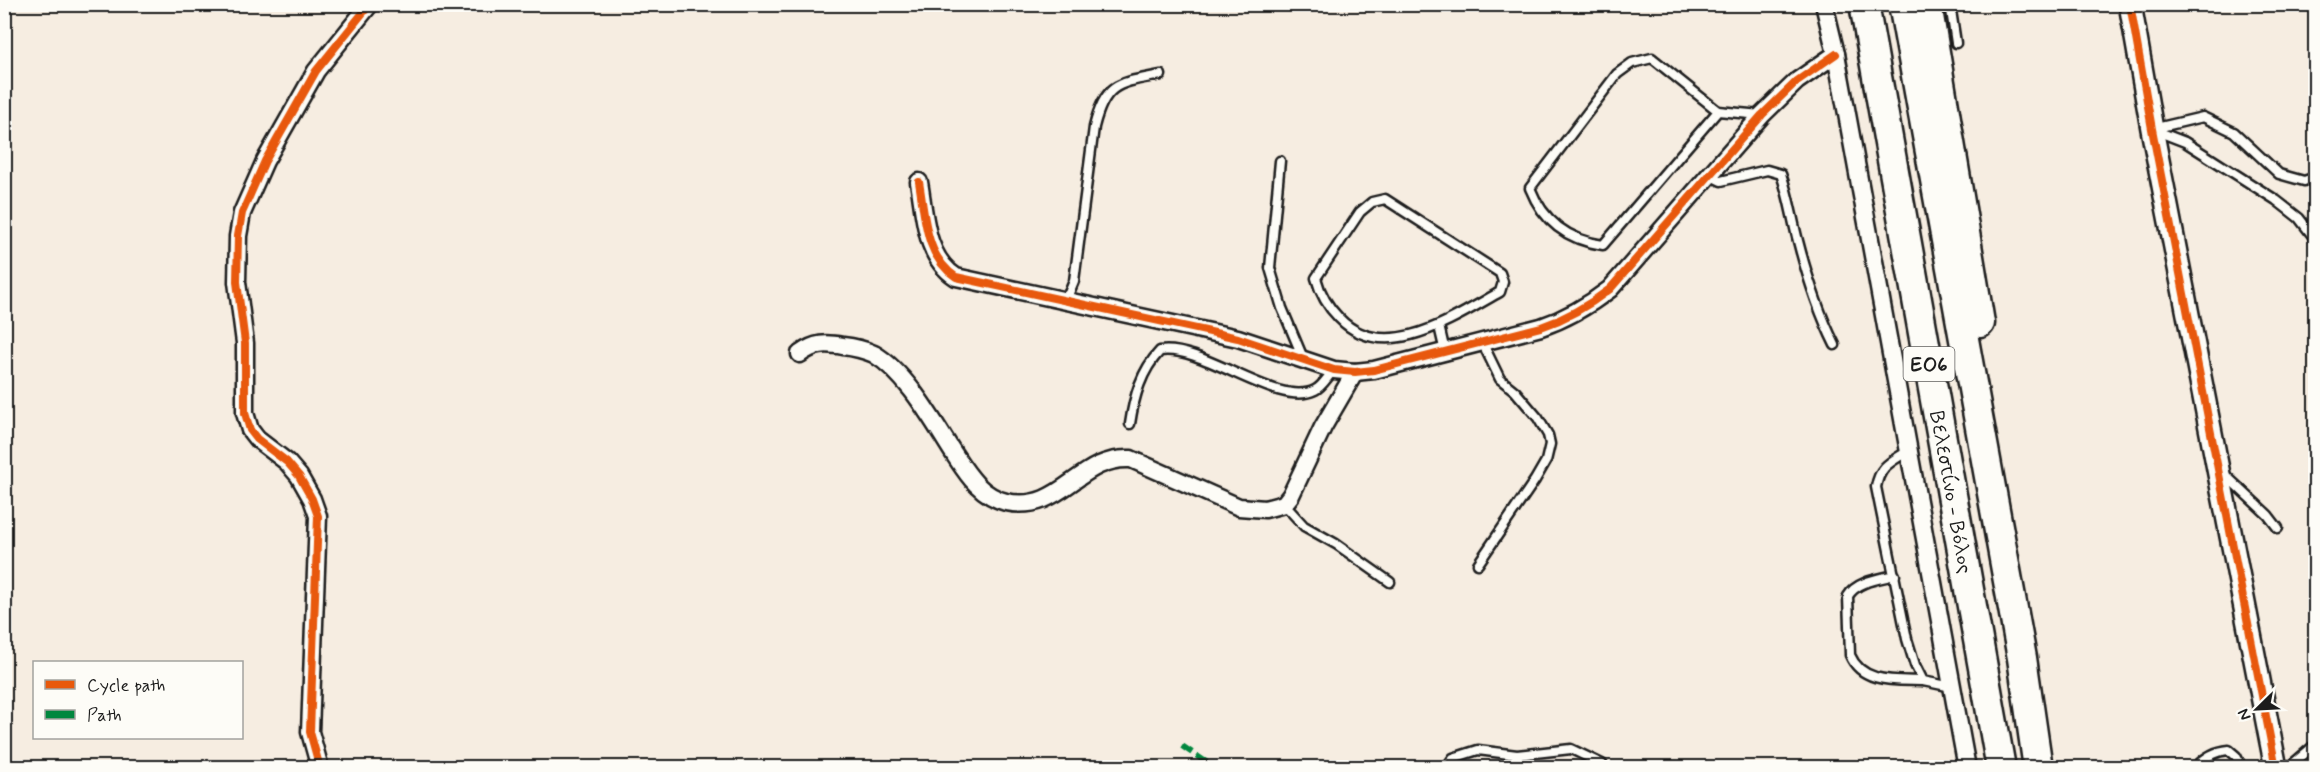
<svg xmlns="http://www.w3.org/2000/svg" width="2320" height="772" viewBox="0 0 2320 772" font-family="Mynerve,sans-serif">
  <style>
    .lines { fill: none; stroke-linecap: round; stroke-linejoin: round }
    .service-casing { stroke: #1c1c1c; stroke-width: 13 }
    .minor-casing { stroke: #1c1c1c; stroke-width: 21 }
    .tertiary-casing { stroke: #1c1c1c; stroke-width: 26 }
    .trunk-casing { stroke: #1c1c1c; stroke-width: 33 }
    .service { stroke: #fdfcf7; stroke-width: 8 }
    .minor { stroke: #fdfcf7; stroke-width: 16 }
    .tertiary { stroke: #fdfcf7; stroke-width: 21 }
    .trunk { stroke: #fdfcf7; stroke-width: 28 }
    .quiet { stroke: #00873e; stroke-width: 6; stroke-dasharray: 12 6; stroke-linecap: butt }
    .cycleway-casing { stroke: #fdfcf7; stroke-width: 11 }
    .cycleway { stroke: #e8590c; stroke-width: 8 }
    .labels { text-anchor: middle; stroke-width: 4.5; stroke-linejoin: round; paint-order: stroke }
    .shield { fill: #fdfcf7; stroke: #605f5e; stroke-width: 1.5 }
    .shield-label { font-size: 20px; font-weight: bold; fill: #1c1c1c }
    .street-label { font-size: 21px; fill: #1c1c1c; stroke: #fdfcf7 }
  </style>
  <rect width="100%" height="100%" fill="#f6ede1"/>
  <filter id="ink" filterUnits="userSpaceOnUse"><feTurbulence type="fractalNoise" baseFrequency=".0167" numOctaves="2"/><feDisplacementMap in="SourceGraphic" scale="12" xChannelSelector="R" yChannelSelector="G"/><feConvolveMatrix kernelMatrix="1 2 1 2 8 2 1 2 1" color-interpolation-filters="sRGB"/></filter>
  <g filter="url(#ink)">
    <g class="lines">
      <g class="service-casing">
        <g id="service">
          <polyline points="1950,4 1956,43"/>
          <path d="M1652,58l66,53 -115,134c-36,-5 -60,-24 -73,-57l87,-114 15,-11z"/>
          <polyline points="1718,111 1761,115"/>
          <polyline points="2152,129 2203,117 2234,132 2279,174 2304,181 2316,177"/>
          <polyline points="2154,130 2185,142 2276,200 2299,218 2316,240"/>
          <polyline points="1280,161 1270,268 1282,308 1303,358"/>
          <path d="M1709,175l12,6 46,-11 14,4c8,22 11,44 17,67 9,35 21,72 37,104"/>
          <path d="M1385,199l115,74 3,9 -3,10c-45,25 -115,74 -161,26 -11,-11 -19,-25 -23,-40l44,-66 12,-10z"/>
          <path d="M1063,299l6,-6 5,-12 20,-154c11,-45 25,-44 67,-52"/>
          <polyline points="1439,326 1445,352"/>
          <path d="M1130,424c4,-27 11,-53 30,-73 43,-7 118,58 155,39 7,-3 13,-14 19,-20"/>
          <path d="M1908,451c-17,11 -28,14 -32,36l31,152 8,26 8,16 29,6"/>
          <polyline points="2223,473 2268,515 2278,528"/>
          <polyline points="1284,504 1304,526 1336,544 1390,582"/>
          <polyline points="1478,564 1535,480 1546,461 1550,444 1548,435 1538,418 1515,391 1500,379 1482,342"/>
          <path d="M1895,575c-16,4 -38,6 -47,21l2,59c12,29 46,25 73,26"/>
          <polyline points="1446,768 1453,758 1478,750 1517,755 1571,749 1602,764 1604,768"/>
          <path d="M2195,768c9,-10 21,-17 34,-18l7,6 6,12"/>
          <polyline points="2288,768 2316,744"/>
        </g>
      </g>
      <g class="minor-casing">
        <g id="minor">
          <polyline points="1824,4 1836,54 1967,768"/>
          <path d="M919,182c6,34 6,75 37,95l282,61 96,32 21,2 19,-2 167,-43c27,-9 47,-21 69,-38l152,-174 35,-34 39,-27"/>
          <path d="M800,354c15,-11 25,-11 43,-8 9,1 22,4 31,8 34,20 61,71 82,103 13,20 26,39 50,45 56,12 72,-46 125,-43l108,48 26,2 19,-5 7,-9 32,-68 32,-55"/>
          <polyline points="320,768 310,732 318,516 312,499 299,476 287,462 257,439 250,430 245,413 245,343 237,282 238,236 242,213 265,161 316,71 370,4"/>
        </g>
      </g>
      <g class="tertiary-casing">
        <polyline id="tertiary" points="2130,4 2152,129 2276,768"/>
      </g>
      <g class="trunk-casing">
        <g id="trunk">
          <path id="s1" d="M1864,4l137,764"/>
          <polyline points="1903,4 2022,658 2038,768"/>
          <polyline points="1927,4 1980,323"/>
        </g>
      </g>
      <use href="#service" class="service"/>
      <use href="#minor" class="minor"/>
      <use href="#tertiary" class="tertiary"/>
      <use href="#trunk" class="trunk"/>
      <polyline class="quiet" points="1182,746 1215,768"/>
      <g class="cycleway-casing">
        <g id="cycleway">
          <polyline points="2130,4 2152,129 2276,768"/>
          <path d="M919,182c6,34 6,75 37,95l282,61 96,32 21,2 19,-2 167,-43c27,-9 47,-21 69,-38l152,-174 35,-34 39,-27"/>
          <polyline points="320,768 310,732 318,516 312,499 299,476 287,462 257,439 250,430 245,413 245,343 237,282 238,236 242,213 265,161 316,71 370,4"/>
        </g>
      </g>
      <use href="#cycleway" class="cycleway"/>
    </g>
  </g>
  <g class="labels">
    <rect class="shield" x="1903.5" y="347" width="51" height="34" rx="4.5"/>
    <g class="shield-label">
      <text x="1929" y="371">ΕΟ6</text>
    </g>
    <g class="street-label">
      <text dy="7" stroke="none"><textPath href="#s1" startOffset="496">Βελεστίνο - Βόλος</textPath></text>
    </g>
  </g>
  <rect width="2320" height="772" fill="none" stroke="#fdfcf7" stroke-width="24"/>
  <rect x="12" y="12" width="2296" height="748" fill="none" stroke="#1c1c1c" stroke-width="2" filter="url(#ink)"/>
  <rect x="33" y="661" width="210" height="78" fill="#fdfcf7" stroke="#a3a29f" stroke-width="1.5"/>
  <rect x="45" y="680" width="30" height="9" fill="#e8590c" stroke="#a3a29f" stroke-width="1.5"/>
  <text x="87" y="691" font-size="18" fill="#1c1c1c">Cycle path</text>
  <rect x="45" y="710" width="30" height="9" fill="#00873e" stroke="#a3a29f" stroke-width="1.5"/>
  <text x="87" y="721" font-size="18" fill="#1c1c1c">Path</text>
  <g transform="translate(2257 709) rotate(246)" stroke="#fdfcf7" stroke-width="4.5" paint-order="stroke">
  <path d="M0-4.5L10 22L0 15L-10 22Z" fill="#1c1c1c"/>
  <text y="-9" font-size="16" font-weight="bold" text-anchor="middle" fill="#1c1c1c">N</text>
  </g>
</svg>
